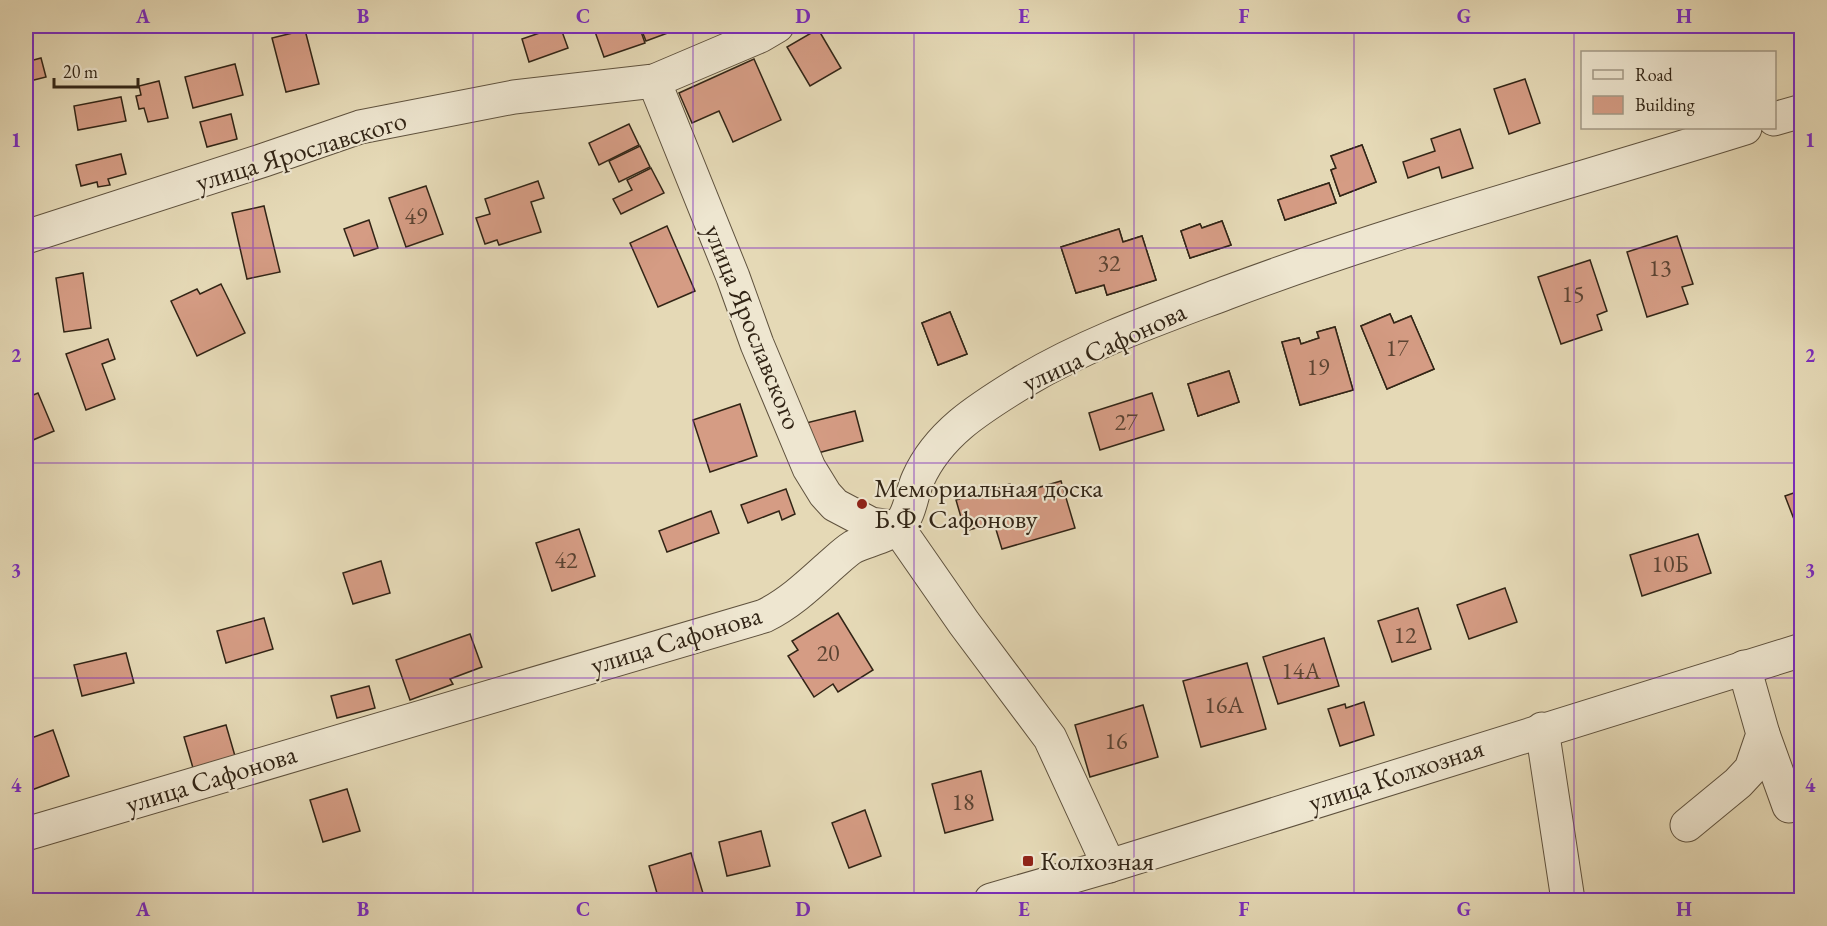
<svg xmlns="http://www.w3.org/2000/svg" width="1827" height="926" viewBox="0 0 1827 926" font-family="'EB Garamond',serif">
  <style>
    .building { fill: #d59c84; stroke: #322516; stroke-width: 1.5 }
    .lines { fill: none; stroke-linecap: round; stroke-linejoin: round }
    .minor-casing { stroke: #5f523e; stroke-width: 35 }
    .minor { stroke: #eee6d0; stroke-width: 33 }
    .grid { fill: none; stroke: #7b2cbf; stroke-width: 1.5; stroke-opacity: 0.55 }
    .poi-dot { fill: #8f2418; stroke: #eee6d0; stroke-width: 2 }
    .labels { text-anchor: middle; stroke-width: 4.5; stroke-linejoin: round; paint-order: stroke }
    .number-label { font-size: 24px; fill: #5b4332 }
    .street-label { font-size: 27px; fill: #322516; stroke: #eee6d0 }
    .poi-label { font-size: 27px; fill: #322516; stroke: #eee6d0; text-anchor: start }
    .neatline { fill: none; stroke: #7b2cbf; stroke-width: 2 }
    .grid-label { font-size: 20px; text-anchor: middle; font-weight: bold; fill: #7b2cbf }
  </style>
  <rect width="100%" height="100%" fill="#e5d9b6"/>
  <filter id="stains"><feTurbulence type="fractalNoise" baseFrequency=".00333" numOctaves="4"/><feColorMatrix values="0 0 0 0 .2 0 0 0 0 .09 0 0 0 0 .02 0 0 0 .5 -.17"/></filter>
  <radialGradient id="worn" r=".72"><stop offset=".6" stop-color="#630" stop-opacity="0"/><stop offset="1" stop-color="#630" stop-opacity=".3"/></radialGradient>
  <g class="building">
    <polygon points="560,26 568,48 529,62 522,39"/>
    <polygon points="593,26 639,26 645,43 604,57"/>
    <polygon points="640,26 683,26 684,27 646,41"/>
    <polygon points="818,29 841,68 810,86 787,47"/>
    <polygon points="305,30 319,84 286,92 272,38"/>
    <polygon points="41,58 46,77 26,82 26,62"/>
    <polygon points="754,59 781,120 733,142 719,111 692,123 679,93"/>
    <polygon points="235,64 243,95 193,108 185,77"/>
    <polygon points="1525,79 1540,123 1509,134 1494,89"/>
    <polygon points="159,81 168,118 148,122 144,108 139,109 136,96 141,95 139,86"/>
    <polygon points="121,97 126,121 78,130 74,106"/>
    <polygon points="231,114 237,139 207,147 200,122"/>
    <polygon points="629,124 639,145 599,165 589,143"/>
    <polygon points="1460,129 1473,168 1442,178 1439,167 1408,178 1403,162 1435,151 1431,139"/>
    <polygon points="1362,145 1376,182 1340,196 1331,170 1336,168 1331,156"/>
    <polygon points="1362,145 1376,182 1340,196 1331,170 1336,168 1331,156"/>
    <polygon points="640,146 650,167 619,182 609,161"/>
    <polygon points="121,154 126,174 108,179 110,185 98,187 97,182 81,186 76,165"/>
    <polygon points="651,168 664,193 621,214 613,199 632,190 627,180"/>
    <polygon points="538,181 544,198 531,202 541,232 499,245 497,240 485,244 476,218 490,214 485,199"/>
    <polygon points="1329,183 1336,203 1285,220 1278,200"/>
    <polygon points="1329,183 1336,203 1285,220 1278,200"/>
    <polygon points="426,186 443,234 406,247 389,198"/>
    <polygon points="264,206 280,272 247,279 232,213"/>
    <polygon points="369,220 378,248 354,256 344,229"/>
    <polygon points="1222,221 1231,245 1190,258 1181,231 1200,224 1202,228"/>
    <polygon points="1222,221 1231,245 1190,258 1181,231 1200,224 1202,228"/>
    <polygon points="667,226 695,291 658,307 630,243"/>
    <polygon points="1119,229 1123,242 1142,236 1156,280 1107,295 1104,285 1076,293 1061,247"/>
    <polygon points="1119,229 1123,242 1142,236 1156,280 1107,295 1104,285 1076,293 1061,247"/>
    <polygon points="1677,236 1693,284 1682,287 1688,304 1647,317 1627,252"/>
    <polygon points="1590,260 1607,311 1597,315 1602,330 1561,344 1538,277"/>
    <polygon points="83,273 91,328 64,332 56,278"/>
    <polygon points="221,284 245,333 197,356 171,301 197,289 200,294"/>
    <polygon points="950,312 967,354 938,365 922,323"/>
    <polygon points="950,312 967,354 938,365 922,323"/>
    <polygon points="1390,314 1394,323 1411,316 1434,369 1387,389 1361,326"/>
    <polygon points="1390,314 1394,323 1411,316 1434,369 1387,389 1361,326"/>
    <polygon points="1335,327 1353,390 1300,405 1282,342 1299,338 1301,344 1319,338 1317,332"/>
    <polygon points="1335,327 1353,390 1300,405 1282,342 1299,338 1301,344 1319,338 1317,332"/>
    <polygon points="108,339 115,359 102,364 115,399 86,410 66,354"/>
    <polygon points="1229,371 1239,402 1198,416 1188,384"/>
    <polygon points="1229,371 1239,402 1198,416 1188,384"/>
    <polygon points="38,393 54,431 26,443 26,398"/>
    <polygon points="1152,393 1164,430 1100,450 1089,413"/>
    <polygon points="740,404 757,456 710,472 693,420"/>
    <polygon points="855,411 863,441 814,454 806,423"/>
    <polygon points="1061,481 1075,528 1002,549 994,523 965,531 956,500 1010,484 1013,495"/>
    <polygon points="786,489 795,514 782,520 779,511 748,523 741,505"/>
    <polygon points="1802,490 1802,540 1785,496"/>
    <polygon points="711,511 719,533 667,552 659,531"/>
    <polygon points="579,529 595,576 552,591 536,543"/>
    <polygon points="1698,534 1711,573 1642,596 1630,555"/>
    <polygon points="381,561 390,593 353,604 343,573"/>
    <polygon points="1505,588 1517,622 1469,639 1457,605"/>
    <polygon points="1418,608 1431,649 1392,662 1378,621"/>
    <polygon points="838,613 873,670 838,692 833,684 814,697 788,656 798,650 792,641"/>
    <polygon points="264,618 273,649 226,663 217,631"/>
    <polygon points="470,634 482,667 450,679 453,684 410,700 396,660"/>
    <polygon points="1324,638 1339,686 1278,704 1263,657"/>
    <polygon points="126,653 134,683 82,696 74,665"/>
    <polygon points="1247,663 1266,729 1201,747 1183,681"/>
    <polygon points="369,686 375,708 337,718 331,696"/>
    <polygon points="1364,702 1374,735 1340,746 1328,709 1345,704 1346,708"/>
    <polygon points="1143,705 1158,757 1090,777 1075,725"/>
    <polygon points="226,725 235,756 193,768 184,737"/>
    <polygon points="53,730 69,776 29,791 26,782 26,740"/>
    <polygon points="981,771 993,820 945,833 932,784"/>
    <polygon points="347,789 360,831 323,842 310,800"/>
    <polygon points="865,810 881,856 849,868 832,823"/>
    <polygon points="761,831 770,866 727,876 719,842"/>
    <polygon points="691,853 705,900 659,900 649,866"/>
  </g>
  <g class="lines">
    <g class="minor-casing">
      <g id="minor">
        <polyline points="654,81 733,277 757,344 809,468 825,494 835,505 871,524 898,528 964,623 1050,738 1109,866"/>
        <polyline points="1774,119 1802,111"/>
        <polyline points="26,237 264,160 360,127 514,97 654,81 760,36 777,26"/>
        <polyline points="1542,729 1568,900"/>
        <polyline points="1763,734 1789,806"/>
        <polyline points="1687,825 1738,783 1751,769 1763,734 1744,667"/>
        <path d="M26,834l738,-218c25,-12 46,-32 67,-51 7,-6 14,-13 22,-18 12,-6 38,-12 46,-21 12,-13 12,-32 19,-47 21,-47 64,-72 106,-98 64,-38 133,-62 202,-88 170,-64 346,-111 519,-165"/>
        <polyline points="991,900 1109,866 1802,650"/>
      </g>
    </g>
    <use href="#minor" class="minor"/>
  </g>
  <path class="grid" d="M253,26v874M473,26v874M693,26v874M914,26v874M1134,26v874M1354,26v874M1574,26v874M26,248h1776M26,463h1776M26,678h1776"/>
  <g class="poi-dot">
    <circle cx="862" cy="504" r="6"/>
    <rect x="1022" y="855" width="12" height="12" rx="3"/>
  </g>
  <g class="labels">
    <g class="number-label">
      <text x="416" y="224">49</text>
      <text x="1109" y="271">32</text>
      <text x="1660" y="276">13</text>
      <text x="1573" y="302">15</text>
      <text x="1397" y="356">17</text>
      <text x="1318" y="375">19</text>
      <text x="1126" y="430">27</text>
      <text x="566" y="568">42</text>
      <text x="1670" y="572">10Б</text>
      <text x="1405" y="643">12</text>
      <text x="828" y="661">20</text>
      <text x="1301" y="679">14А</text>
      <text x="1224" y="713">16А</text>
      <text x="1116" y="749">16</text>
      <text x="963" y="810">18</text>
    </g>
    <g class="street-label">
      <text transform="translate(301 151) rotate(-17)" y="9">улица Ярославского</text>
      <text transform="translate(753 327) rotate(68)" y="9">улица Ярославского</text>
      <text transform="translate(1104 347) rotate(-25)" y="9">улица Сафонова</text>
      <text transform="translate(676 640) rotate(-17)" y="9">улица Сафонова</text>
      <text transform="translate(1396 775) rotate(-18)" y="9">улица Колхозная</text>
      <text transform="translate(211 779) rotate(-17)" y="9">улица Сафонова</text>
    </g>
    <g class="poi-label">
      <text x="874" y="497">Мемориальная доска<tspan x="874" dy="31">Б.Ф. Сафонову</tspan></text>
      <text x="1040" y="870">Колхозная</text>
    </g>
  </g>
  <rect width="1827" height="926" fill="none" stroke="#e5d9b6" stroke-width="66"/>
  <rect x="1581" y="51" width="195" height="78" fill="#eee6d0" stroke="#a39986" stroke-width="1.5"/>
  <rect x="1593" y="70" width="30" height="9" fill="#eee6d0" stroke="#a39986" stroke-width="1.5"/>
  <text x="1635" y="81" font-size="18" fill="#322516">Road</text>
  <rect x="1593" y="96" width="30" height="18" fill="#d59c84" stroke="#a39986" stroke-width="1.5"/>
  <text x="1635" y="111" font-size="18" fill="#322516">Building</text>
  <path d="M54 78v9h84v-9" fill="none" stroke="#322516" stroke-width="3"/>
  <text x="63" y="78" font-size="18" fill="#322516" stroke="#eee6d0" stroke-width="4.5" paint-order="stroke">20 m</text>
  <rect x="33" y="33" width="1761" height="860" class="neatline"/>
  <g class="grid-label">
    <text x="143" y="23">A</text>
    <text x="363" y="23">B</text>
    <text x="583" y="23">C</text>
    <text x="803" y="23">D</text>
    <text x="1024" y="23">E</text>
    <text x="1244" y="23">F</text>
    <text x="1464" y="23">G</text>
    <text x="1684" y="23">H</text>
    <text x="16" y="147">1</text>
    <text x="1810" y="147">1</text>
    <text x="16" y="362">2</text>
    <text x="1810" y="362">2</text>
    <text x="16" y="577">3</text>
    <text x="1810" y="577">3</text>
    <text x="16" y="792">4</text>
    <text x="1810" y="792">4</text>
    <text x="143" y="916">A</text>
    <text x="363" y="916">B</text>
    <text x="583" y="916">C</text>
    <text x="803" y="916">D</text>
    <text x="1024" y="916">E</text>
    <text x="1244" y="916">F</text>
    <text x="1464" y="916">G</text>
    <text x="1684" y="916">H</text>
  </g>
  <rect width="100%" height="100%" filter="url(#stains)"/>
  <rect width="100%" height="100%" fill="url(#worn)"/>
</svg>
